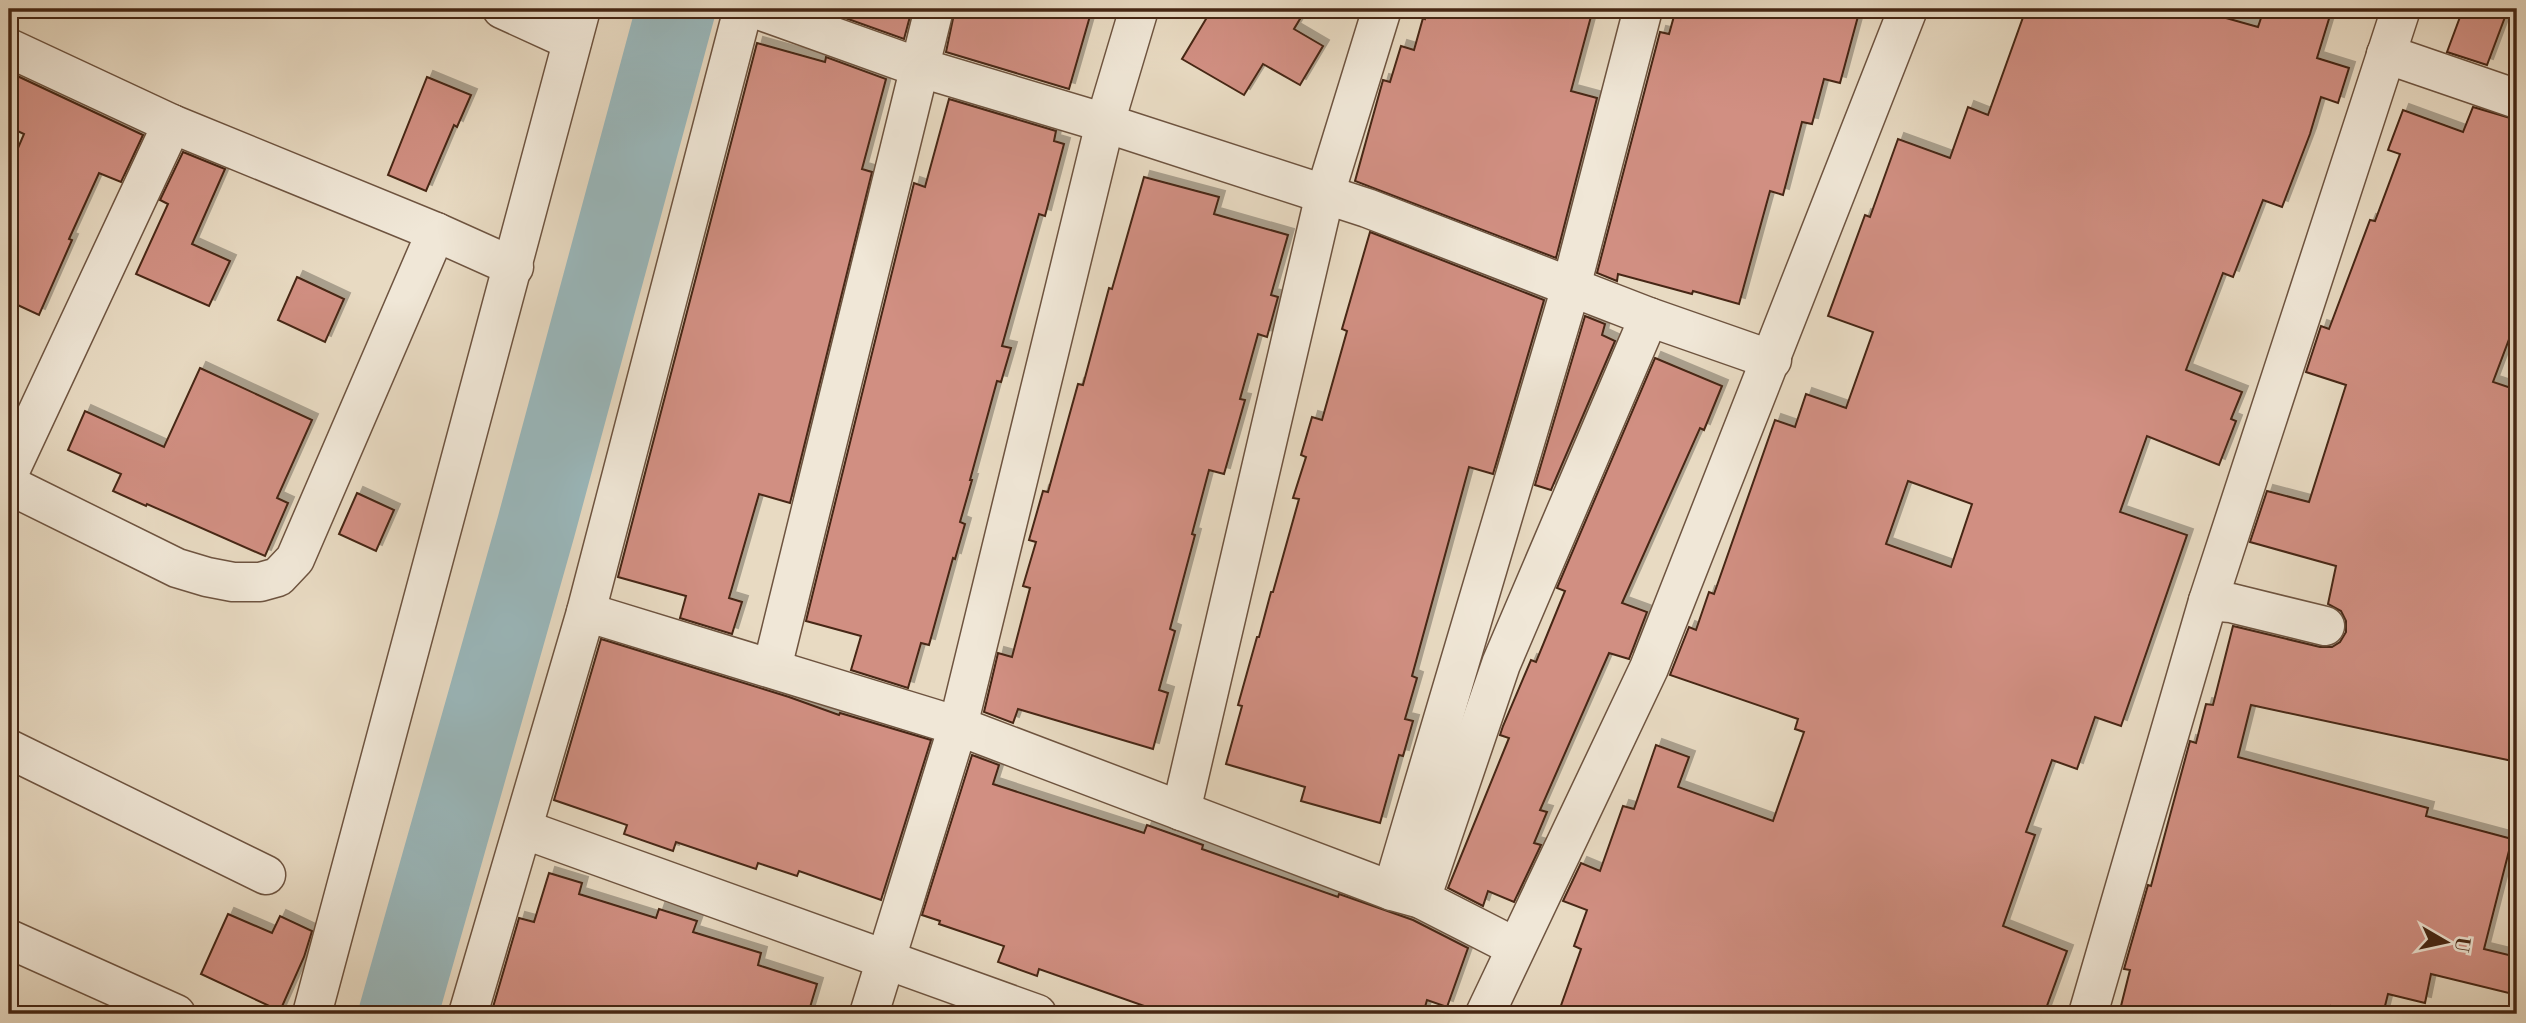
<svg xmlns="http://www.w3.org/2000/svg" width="2526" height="1023" font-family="'Libre Bodoni',serif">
  <defs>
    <filter id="shadow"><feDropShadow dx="6" dy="-6" stdDeviation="0" flood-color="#0004"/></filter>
  </defs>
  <rect width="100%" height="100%" fill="#e8dac2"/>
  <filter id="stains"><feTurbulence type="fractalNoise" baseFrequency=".00286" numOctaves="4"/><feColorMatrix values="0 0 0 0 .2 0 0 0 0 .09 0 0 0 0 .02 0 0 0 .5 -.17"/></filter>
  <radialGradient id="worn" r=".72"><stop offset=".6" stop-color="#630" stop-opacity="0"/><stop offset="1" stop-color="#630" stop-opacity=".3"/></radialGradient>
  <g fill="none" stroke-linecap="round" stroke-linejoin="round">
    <path stroke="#9ab8bc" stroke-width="79" d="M398 1014 536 527 676 9"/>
  </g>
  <g fill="#d18f82" stroke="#462714" stroke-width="2" fill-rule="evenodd" filter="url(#shadow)">
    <path d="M820 9H912L904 39Z"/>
    <path d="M955 9H1092L1069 89 946 52Z"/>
    <path d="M1212 9H1306L1294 29 1323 46 1300 85 1263 64 1244 95 1182 59Z"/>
    <path d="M1428 9H1593L1571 91 1597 98 1556 258 1355 181 1383 80 1390 82 1401 46 1414 50 1423 18 1425 19Z"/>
    <path d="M1676 9H1860L1840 83 1824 79 1812 124 1802 122 1783 195 1770 191 1739 304 1693 291 1692 294 1618 274 1617 281 1597 273 1660 32 1669 34Z"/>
    <path d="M2026 9H2194L2258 27 2264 9H2332L2317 58 2349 68 2338 103 2321 97 2310 134 2282 207 2263 200 2233 277 2223 273 2186 370 2242 392 2231 419 2236 421 2219 465 2147 436 2120 512 2187 535 2121 726 2095 717 2077 769 2052 760 2026 832 2035 835 2003 926 2067 951 2044 1014H1558L1581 949 1574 946 1587 910 1563 901 1581 863 1600 871 1623 806 1634 809 1656 745 1689 757 1678 787 1773 821 1804 732 1795 729 1798 719 1670 675 1689 627 1696 630 1709 592 1714 594 1775 420 1795 427 1806 394 1846 408 1873 332 1828 316 1865 215 1870 217 1898 139 1950 158 1968 107 1988 115ZM1908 481 1972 504 1951 567 1886 544Z"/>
    <path d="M2463 9H2508L2487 65 2447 52Z"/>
    <path d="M757 43 825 62 826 57 886 79 862 169 872 172 790 503 759 494 729 598 742 602 732 634 680 618 686 596 618 577Z"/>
    <path d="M13 74 143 135 121 182 99 173 69 239 72 240 39 315 9 301V169L24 134 9 127V84Z"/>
    <path d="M427 77 471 95 457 127 454 125 426 191 388 175Z"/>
    <path d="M949 99 1056 131 1054 141 1064 144 1045 216 1039 214 1012 310 1002 346 1011 348 1001 382 997 381 970 480H972L960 522 965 524 955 559 953 558 929 645 921 643 908 688 851 670 861 636 806 621 914 183 925 187Z"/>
    <path d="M2473 107 2517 120V318L2493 382 2517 390V762L2251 705 2238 757 2428 808 2426 816 2512 839 2484 949 2517 957V995L2431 974 2425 1003 2388 994 2383 1014H2364L2331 1006 2329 1014H2119L2130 970 2124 969 2148 885 2151 886 2190 741 2196 743 2206 704 2213 705 2233 626 2320 647H2332L2340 642 2346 632V621L2341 611 2328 604 2336 566 2250 542 2267 491 2309 502 2346 385 2306 372 2321 326 2329 329 2370 220 2375 221 2400 154 2388 150 2403 110 2463 132Z"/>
    <path d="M183 152 225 169 192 244 230 261 209 306 136 274 168 204 160 200Z"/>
    <path d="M1144 177 1219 197 1214 214 1288 235 1271 295 1278 297 1267 337 1258 334 1240 399 1245 400 1224 474 1209 470 1192 534 1195 535 1170 629 1175 631 1159 690 1168 693 1153 749 1018 709 1013 723 984 712 998 653 1012 657 1030 588 1023 586 1036 542 1029 540 1043 491 1048 492 1078 384 1083 385 1109 288 1112 289Z"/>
    <path d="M1370 232 1544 300 1493 474 1469 467 1412 676 1417 678 1405 719 1413 721 1403 756 1399 755 1380 823 1301 801 1305 787 1226 764 1242 706 1238 705 1257 637H1259L1271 592H1273L1299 499 1293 498 1306 457 1301 455 1312 417 1322 420 1347 331 1342 329Z"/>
    <path d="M297 277 344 299 325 342 278 320Z"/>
    <path d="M1585 316 1605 324 1602 335 1615 341 1551 490 1535 485Z"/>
    <path d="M1655 358 1722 386 1704 430 1700 428 1622 603 1647 612 1629 659 1609 653 1540 810 1547 812 1534 843 1541 845 1514 902 1488 891 1483 906 1448 888 1509 738 1500 735 1503 726 1531 660 1536 662 1565 591 1557 588Z"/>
    <path d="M200 368 312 420 277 498 288 503 265 556 147 504 146 506 113 491 121 474 68 450 85 411 164 447Z"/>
    <path d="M357 493 394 510 376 551 339 534Z"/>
    <path d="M601 639 789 697 839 715 840 713 931 740 881 900 799 871 797 876 758 863 756 869 676 842 673 851 624 834 627 825 554 800Z"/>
    <path d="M972 755 999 765 993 784 1144 833 1147 825 1203 845 1202 849 1338 897 1339 894 1413 920 1468 948 1447 1007 1427 1000 1423 1014H1167L1039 969 1037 976 998 962 1004 946 939 924 940 921 922 915Z"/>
    <path d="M549 873 582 883 579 894 656 918 659 909 697 921 693 932 761 953 758 965 817 984 808 1014H491L519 918 534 922Z"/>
    <path d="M228 914 272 933 280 916 312 931 304 957 280 1011 201 974Z"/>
  </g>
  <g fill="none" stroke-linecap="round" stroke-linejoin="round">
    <defs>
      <g id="minor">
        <path d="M502 9 572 41"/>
        <path d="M756 9 918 67 1105 123 1367 208 1649 317 1772 360"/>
        <path d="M9 48 172 124 436 232 514 267"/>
        <path d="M2386 54 2517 99"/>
        <path d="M9 473 172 124"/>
        <path d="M9 485 177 568 207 577 233 582H260L278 577 295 559 436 232"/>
        <path d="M2208 601 2231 603 2325 626"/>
        <path d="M586 612 958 726 1392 891 1421 899 1515 947"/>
        <path d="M772 668 934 9"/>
        <path d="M9 749 266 875"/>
        <path d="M1181 811 1325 194 1382 9"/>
        <path d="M523 829 1037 1014"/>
        <path d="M1392 891 1571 287 1643 9"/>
        <path d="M1421 899 1501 664 1649 317"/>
        <path d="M9 939 176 1014"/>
        <path d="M312 1014 581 9"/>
        <path d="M468 1014 586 612 743 9"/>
        <path d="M869 1014 958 726 1105 123 1139 9"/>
        <path d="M1485 1014 1649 668 1908 9"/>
        <path d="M2088 1014 2208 601 2401 9"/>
      </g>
    </defs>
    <use href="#minor" stroke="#6e5440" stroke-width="41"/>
    <use href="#minor" stroke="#f0e7d7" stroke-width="38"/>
  </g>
  <rect width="2526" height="1023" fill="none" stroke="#e8dac2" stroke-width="35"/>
  <rect x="10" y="10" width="2505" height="1002" fill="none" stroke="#462714" stroke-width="3.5"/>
  <rect x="18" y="18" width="2491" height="988" fill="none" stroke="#462714" stroke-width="2"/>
  <g transform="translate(2446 942) rotate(99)" stroke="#f0e7d7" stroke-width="5" paint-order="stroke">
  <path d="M0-5L12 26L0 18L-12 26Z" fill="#462714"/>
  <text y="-10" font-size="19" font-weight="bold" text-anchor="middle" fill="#462714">U</text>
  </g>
  <rect width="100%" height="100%" filter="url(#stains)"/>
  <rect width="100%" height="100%" fill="url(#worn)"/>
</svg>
